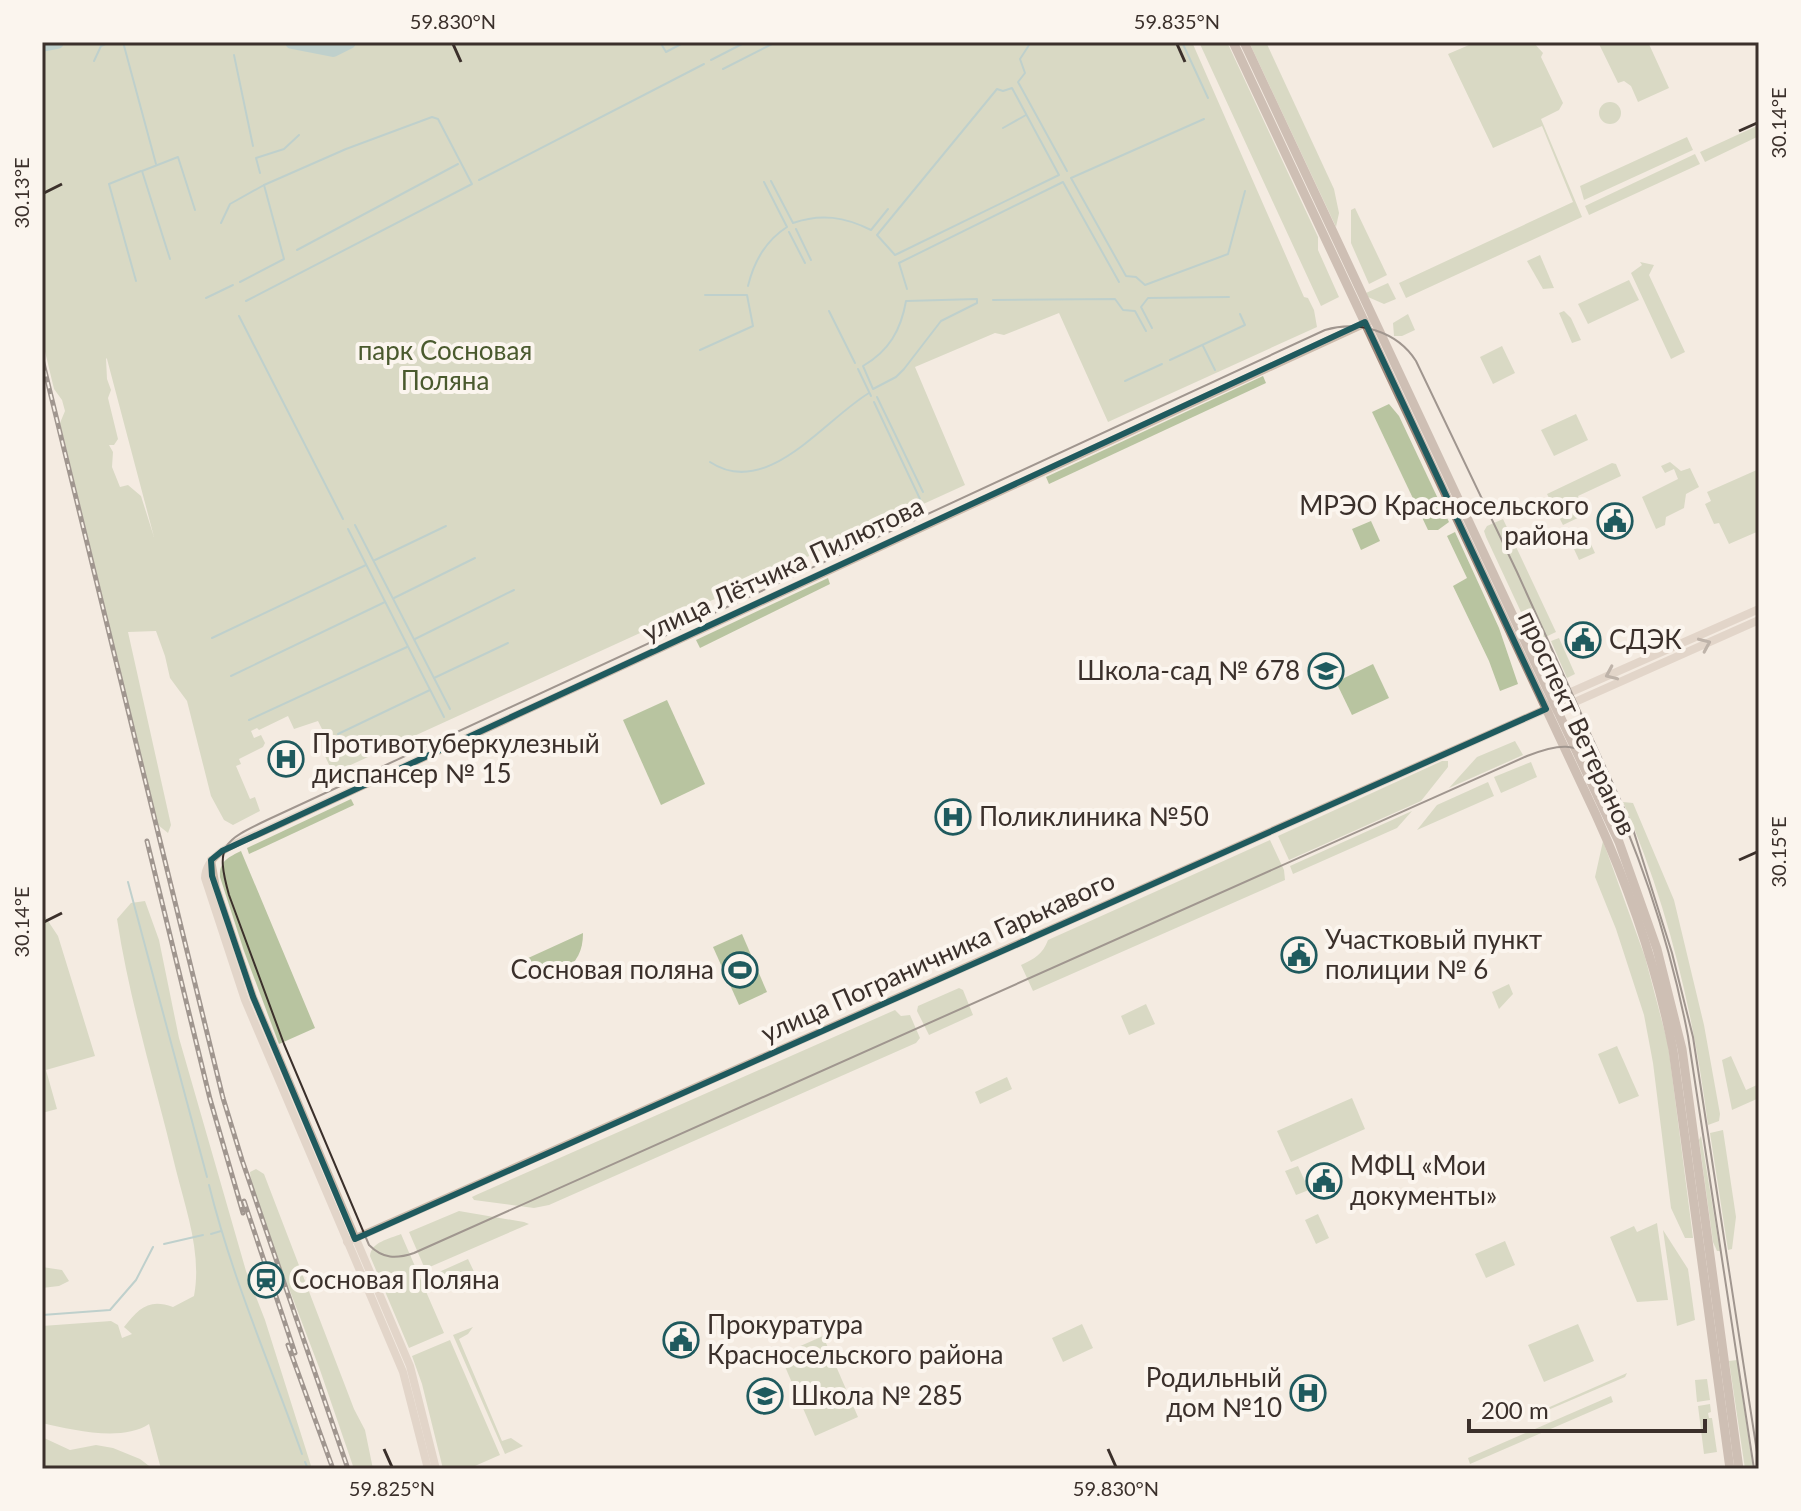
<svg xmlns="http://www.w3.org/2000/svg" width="1801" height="1511" font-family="Lato,sans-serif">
  <rect width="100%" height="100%" fill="#f4ebe1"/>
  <g fill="#b8c4a0" fill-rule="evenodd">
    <path d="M61 42H1192L1304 297 1308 298 1314 310 1317 327 1108 422 1059 313 1004 335 995 333 915 367 965 485 333 773 323 752 327 750 325 735 318 721 294 729 288 716 259 730 257 728 251 731 254 738 261 735 265 743 263 747 239 759 241 764 236 766 250 799 255 797 260 811 233 825 224 820 211 796 187 701 170 678 165 656 156 631 128 632 171 825 168 833 158 825 60 423 65 411 62 400 54 389 42 339V47ZM106 358 107 359 154 537 141 496 128 485 120 487 112 467 113 452 109 445H114L118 439 108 398 111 390 107 379Z"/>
    <path d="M1199 42H1227L1318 237V250L1339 297 1321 306Z"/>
    <path d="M1249 42H1266L1334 189 1339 213 1336 227Z"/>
    <path d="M1476 42H1533L1543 53 1541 57 1563 103 1559 110 1541 119 1582 217 1406 298 1399 283 1573 202 1542 126 1493 148 1448 54Z"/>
    <path d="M1605 42H1648L1669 88 1638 102 1631 86 1624 81 1618 83 1599 44Z"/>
    <circle cx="1610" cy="113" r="11"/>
    <path d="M1759 125V136L1705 162 1700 152Z"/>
    <path d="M1687 137 1693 150 1584 200 1580 186Z"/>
    <path d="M1695 154 1700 164 1589 215 1585 206Z"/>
    <path d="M1355 208 1387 275 1369 284 1351 243V210Z"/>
    <path d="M1540 255 1554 288 1543 289 1527 261Z"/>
    <path d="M1640 262 1654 265 1649 275 1685 352 1671 359 1631 273 1642 265Z"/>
    <path d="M1629 280 1639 300 1588 324 1578 304Z"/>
    <path d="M1388 283 1396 299 1384 304 1368 297 1366 293Z"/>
    <path d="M1564 311 1571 318 1581 340 1572 343 1559 313Z"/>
    <path d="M1408 314 1415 330 1402 336H1394L1393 323Z"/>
    <path d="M1502 346 1515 373 1493 384 1480 357Z"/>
    <path d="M1263 376 1266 383 1049 484 1046 477Z"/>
    <path d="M1389 404 1399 416 1449 522 1438 530H1428L1372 412Z"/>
    <path d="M1576 414 1588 440 1554 456 1541 430Z"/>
    <path d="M1670 462 1681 471 1690 468 1699 487 1686 494 1684 508 1666 517 1665 525 1656 529 1642 497 1678 479 1674 469 1665 473 1661 466Z"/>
    <path d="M1612 463 1616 464 1621 476 1578 496 1586 514 1563 525 1547 494Z"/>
    <path d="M1759 469V531L1729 544 1719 523 1714 524 1705 504 1711 501 1707 492Z"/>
    <path d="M1503 519 1556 632 1535 642 1486 537 1484 531 1487 526Z"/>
    <path d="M1371 521 1380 541 1361 550 1352 529Z"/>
    <path d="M1584 529 1595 553 1579 560 1568 536Z"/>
    <path d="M1455 532 1499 628 1518 684 1500 691 1489 661 1453 586 1467 578 1447 536Z"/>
    <path d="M828 578 830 584 700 648 696 640Z"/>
    <path d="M1559 638 1575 674 1567 678 1551 641Z"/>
    <path d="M1373 664 1389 698 1352 715 1336 682Z"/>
    <path d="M667 700 705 784 661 805 623 720Z"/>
    <path d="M1515 741 1523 755 1449 788 1477 757Z"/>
    <path d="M1442 761H1448V767L1421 801 1289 860 1278 836Z"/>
    <path d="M1531 762 1537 777 1501 793 1494 777Z"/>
    <path d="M1488 782 1494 796 1417 830 1437 805Z"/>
    <path d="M351 799 354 805 249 854 247 848Z"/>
    <path d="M1623 802 1633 803 1674 900 1704 1025 1720 1114 1719 1121 1708 1125C1694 1015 1668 904 1623 802Z"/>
    <path d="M1412 811 1397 828 1293 874 1290 866Z"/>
    <path d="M1270 840 1284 870 1285 880 1033 991 1021 965C1034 959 1043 954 1048 940Z"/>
    <path d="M1603 841 1645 957 1668 1044 1693 1238H1685L1671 1208 1653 1063 1644 1015 1616 929 1595 877Z"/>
    <path d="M241 851 315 1028 279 1044 244 951 220 877C219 861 229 857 241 851Z"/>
    <path d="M145 901 159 940 179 1038 246 1271 265 1320 312 1469H161L149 1424C122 1442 73 1430 42 1423V1326L111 1321 118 1325 122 1338 132 1334 124 1327C139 1308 149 1298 173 1307L194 1296C202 1254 186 1210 176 1170 156 1086 130 1004 117 919L131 903Z"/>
    <path d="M42 912 58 936 95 1056 46 1070 57 1109 42 1113Z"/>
    <path d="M583 933C583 951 577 962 563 972L543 971 526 959Z"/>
    <path d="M742 934 767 992 739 1005 713 947Z"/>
    <path d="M1509 984 1513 994 1499 1009 1492 992Z"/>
    <path d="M959 988 963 990 973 1015 929 1035 917 1011 918 1006Z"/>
    <path d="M1146 1004 1155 1024 1129 1035 1121 1016Z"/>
    <path d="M895 1010 901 1016 910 1015 920 1038 916 1043 549 1205 534 1208 474 1200 472 1197 476 1195Z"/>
    <path d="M1617 1046 1639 1096 1619 1104 1598 1054Z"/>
    <path d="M1731 1056 1746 1090 1759 1084V1098L1732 1110 1722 1060Z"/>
    <path d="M1007 1077 1012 1089 980 1104 975 1092Z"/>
    <path d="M1352 1098 1365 1129 1291 1162 1277 1131Z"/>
    <path d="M1723 1130 1736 1217 1732 1249 1728 1250 1710 1133Z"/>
    <path d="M1701 1136 1720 1251H1717L1713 1242 1699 1140Z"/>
    <path d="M1298 1166 1309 1190 1296 1195 1285 1171Z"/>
    <path d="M256 1169 264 1174 354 1409 365 1430 373 1469H354L320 1370 252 1191 250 1172Z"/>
    <path d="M459 1211 524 1222 529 1224 425 1269 409 1232Z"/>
    <path d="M1318 1214 1329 1238 1316 1244 1305 1220Z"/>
    <path d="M1657 1223 1668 1300 1637 1302 1610 1237 1634 1226 1637 1232Z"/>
    <path d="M1663 1230 1688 1269 1695 1320 1677 1326Z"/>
    <path d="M401 1234 444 1333 409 1348 370 1256C371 1242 389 1239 401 1234Z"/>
    <path d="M1505 1241 1515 1265 1486 1278 1475 1254Z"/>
    <path d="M468 1259 477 1278 451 1290 447 1274 441 1276 439 1272Z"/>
    <path d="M42 1267 62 1270 69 1281 59 1286 42 1288Z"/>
    <path d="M1082 1324 1093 1348 1063 1362 1052 1338Z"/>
    <path d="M1578 1324 1594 1361 1544 1382 1528 1345Z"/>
    <path d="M473 1327 468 1334 459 1339 502 1441 511 1438 523 1446 505 1454 453 1335Z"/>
    <path d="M823 1336 858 1417 815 1436 780 1355Z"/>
    <path d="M450 1340 500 1455 468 1469H443L422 1384 412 1356Z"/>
    <path d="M1737 1360 1753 1469H1745L1729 1361Z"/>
    <path d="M1627 1373 1625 1377 1541 1413H1536Z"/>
    <path d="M1707 1379 1710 1400 1697 1402 1695 1380Z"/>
    <path d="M1611 1396 1613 1402 1470 1464 1468 1458Z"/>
    <path d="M1710 1404 1711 1412 1708 1413 1709 1418H1712L1717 1452 1704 1454 1698 1406Z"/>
    <path d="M42 1437 70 1450 96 1445 113 1448 140 1459 153 1469H42Z"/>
  </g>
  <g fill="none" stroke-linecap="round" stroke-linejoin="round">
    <g stroke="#7fb0b2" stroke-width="2">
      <path d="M123 42 156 164"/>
      <path d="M660 42 666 52 685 42"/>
      <path d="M1031 42 1020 59 1025 73 1018 82 1067 171"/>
      <path d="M1182 42 1208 98"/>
      <path d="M235 44V42"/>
      <path d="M234 55 253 146"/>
      <path d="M711 60 746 42"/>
      <path d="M94 61 101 46 110 42"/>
      <path d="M723 69 776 42"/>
      <path d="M1012 88 1059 175 895 255 877 235 997 89 1003 91Z"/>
      <path d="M1204 119 1071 178 1126 276 1136 277 1145 285 1228 254 1245 191"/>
      <path d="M1003 128 1026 115"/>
      <path d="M260 173 256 158 284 149 299 135"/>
      <path d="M479 180 704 64"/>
      <path d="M771 181 793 223C821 213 845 217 871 230L888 209"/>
      <path d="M221 223 230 204 264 185 346 149 432 117 438 119 472 184 246 301"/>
      <path d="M796 229 811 260"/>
      <path d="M789 232 805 263"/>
      <path d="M297 250 458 164"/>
      <path d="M170 259 142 171 178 157 195 210"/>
      <path d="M136 281 109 184 141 171"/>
      <path d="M240 282 284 259 264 185"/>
      <path d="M748 286C754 261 765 241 787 227L764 182"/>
      <path d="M907 289 899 263 1063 182 1119 282"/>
      <path d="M206 298 233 285"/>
      <path d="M977 299V303L941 321 904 369 896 377 873 389 863 366C889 351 901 330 906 301Z"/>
      <path d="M993 300 1115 299 1123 310 1135 311 1146 331"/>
      <path d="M829 311 855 363"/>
      <path d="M239 316 343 519"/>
      <path d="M1152 328 1141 307 1148 298 1229 297"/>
      <path d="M1203 346 1215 370"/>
      <path d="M700 350 753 326 747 295H705"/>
      <path d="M1170 360 1245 325 1240 314"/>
      <path d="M858 369 871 396"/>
      <path d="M1125 381 1162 364"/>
      <path d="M877 397 923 492"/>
      <path d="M874 402 920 499"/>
      <path d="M710 462C767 500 825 419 869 393"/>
      <path d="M355 525 450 709"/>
      <path d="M348 529 444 717"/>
      <path d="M375 560 446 526"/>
      <path d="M394 598 475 558"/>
      <path d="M212 638 366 565"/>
      <path d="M415 639 514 590"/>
      <path d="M231 676 385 602"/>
      <path d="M434 678 508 643"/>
      <path d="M249 720 407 647"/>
      <path d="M338 734 430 690"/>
      <path d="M128 882 207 1177"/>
      <path d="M209 1185C232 1278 270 1364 302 1454"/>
      <path d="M211 1234 221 1231"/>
      <path d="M164 1244 203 1235"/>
      <path d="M42 1315 110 1310 136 1280 153 1247"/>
      <path d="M305 1462 308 1469"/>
    </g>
    <g stroke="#7fb0b2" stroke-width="14">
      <path d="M292 42 333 50 349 42"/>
      <path d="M42 45 57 42"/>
    </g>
    <g stroke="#cdbbac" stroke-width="8">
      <path d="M1549 705 1553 700 1759 609"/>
      <path d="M211 860 216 888 253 997 410 1366 436 1469"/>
      <path d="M347 1242 1546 709 1557 710 1759 620"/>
      <path d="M428 1469 403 1372 245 1000 205 878C206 849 249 839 271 828L1370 321"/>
    </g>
    <g stroke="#a18a7d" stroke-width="9">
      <path d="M1233 42 1596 815C1630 890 1657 968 1673 1050L1730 1469"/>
      <path d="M1244 42 1619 842 1657 949 1682 1049 1739 1469"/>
    </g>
    <path stroke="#3b302b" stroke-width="2" d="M1754 1469 1688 1036C1670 943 1640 852 1599 766 1579 739 1555 745 1527 756L414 1253C396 1259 383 1259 369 1245L284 1044 229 895C215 845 223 841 267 820L1325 330C1358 320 1397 331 1416 361L1517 572 1632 826 1672 953 1693 1037 1759 1465"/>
    <defs>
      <g id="rail">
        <path d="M42 359 223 1098 242 1160 348 1469"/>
        <path d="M147 841 210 1099 243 1213"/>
        <path d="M244 1201 295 1353"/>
        <path d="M288 1345 333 1469"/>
      </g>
    </defs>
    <use href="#rail" stroke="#3b302b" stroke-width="5"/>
    <use href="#rail" stroke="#fbf5ee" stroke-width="2" stroke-dasharray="6" stroke-linecap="butt"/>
  </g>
  <defs><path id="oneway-chevron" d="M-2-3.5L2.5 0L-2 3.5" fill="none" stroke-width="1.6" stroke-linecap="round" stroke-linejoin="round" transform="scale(2)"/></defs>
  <g stroke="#7d6f65">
    <use href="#oneway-chevron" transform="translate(1705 644) rotate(-24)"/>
    <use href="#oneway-chevron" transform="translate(1611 674) rotate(156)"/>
  </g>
  <path d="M0 0H1801V1511H0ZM1365 322 1546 709 355 1239 253 997 212 876 211 860 222 851Z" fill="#f4ebe1" fill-opacity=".55" fill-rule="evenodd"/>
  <path fill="none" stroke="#1f5a5e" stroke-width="6" stroke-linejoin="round" d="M1365 322 1546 709 355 1239 253 997 212 876 211 860 222 851Z"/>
  <path fill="none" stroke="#3b302b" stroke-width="3" d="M453 44 461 62M1177 44 1185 62M1739 131 1757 123M44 193 62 184M1739 860 1757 852M44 922 62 913M384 1449 392 1467M1108 1449 1116 1467"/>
  <defs>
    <symbol id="civic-ring" viewBox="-11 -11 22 22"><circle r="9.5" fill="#fbf5ee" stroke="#1f5a5e" stroke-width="1.5"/><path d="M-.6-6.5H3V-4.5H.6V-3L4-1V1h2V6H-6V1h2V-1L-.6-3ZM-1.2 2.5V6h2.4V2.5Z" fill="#1f5a5e"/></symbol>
    <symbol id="school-ring" viewBox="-11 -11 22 22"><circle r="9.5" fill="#fbf5ee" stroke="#1f5a5e" stroke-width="1.5"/><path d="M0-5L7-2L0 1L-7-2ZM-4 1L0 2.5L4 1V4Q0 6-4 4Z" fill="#1f5a5e"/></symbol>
    <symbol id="hospital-ring" viewBox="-11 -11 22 22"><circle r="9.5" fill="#fbf5ee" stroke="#1f5a5e" stroke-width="1.5"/><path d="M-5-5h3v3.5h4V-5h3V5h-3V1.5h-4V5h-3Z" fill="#1f5a5e"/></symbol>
    <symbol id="stadium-ring" viewBox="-11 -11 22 22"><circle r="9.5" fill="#fbf5ee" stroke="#1f5a5e" stroke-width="1.5"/><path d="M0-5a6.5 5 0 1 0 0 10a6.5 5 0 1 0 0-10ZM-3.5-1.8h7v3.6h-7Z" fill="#1f5a5e"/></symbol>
    <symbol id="station-ring" viewBox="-11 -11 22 22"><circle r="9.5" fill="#fbf5ee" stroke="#1f5a5e" stroke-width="1.5"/><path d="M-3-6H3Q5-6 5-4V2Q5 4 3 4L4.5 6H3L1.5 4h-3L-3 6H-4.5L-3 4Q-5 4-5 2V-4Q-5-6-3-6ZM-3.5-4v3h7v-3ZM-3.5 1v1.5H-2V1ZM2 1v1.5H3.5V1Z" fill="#1f5a5e"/></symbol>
  </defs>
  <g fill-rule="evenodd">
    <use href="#civic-ring" x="1595" y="501" width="40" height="40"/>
    <use href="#civic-ring" x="1563" y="620" width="40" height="40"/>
    <use href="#school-ring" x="1306" y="651" width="40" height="40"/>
    <use href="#hospital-ring" x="266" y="739" width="40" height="40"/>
    <use href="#hospital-ring" x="933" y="797" width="40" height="40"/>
    <use href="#civic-ring" x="1279" y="935" width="40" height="40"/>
    <use href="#stadium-ring" x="720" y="950" width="40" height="40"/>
    <use href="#civic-ring" x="1304" y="1161" width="40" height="40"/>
    <use href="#station-ring" x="246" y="1260" width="40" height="40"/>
    <use href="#civic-ring" x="661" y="1320" width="40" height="40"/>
    <use href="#hospital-ring" x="1288" y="1373" width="40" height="40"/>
    <use href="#school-ring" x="745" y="1376" width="40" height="40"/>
  </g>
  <g text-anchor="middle" stroke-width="8" stroke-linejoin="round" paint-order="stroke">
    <g font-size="26" fill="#4a5a2e" stroke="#fbf5ee">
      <text x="445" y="360">парк Сосновая<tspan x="445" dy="30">Поляна</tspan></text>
    </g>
    <g font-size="26" fill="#3b302b" stroke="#fbf5ee" text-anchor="start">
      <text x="1589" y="515" text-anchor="end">МРЭО Красносельского<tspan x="1589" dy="30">района</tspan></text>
      <text x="1609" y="649">СДЭК</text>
      <text x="1300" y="680" text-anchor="end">Школа-сад № 678</text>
      <text x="312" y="753">Противотуберкулезный<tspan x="312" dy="30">диспансер № 15</tspan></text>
      <text x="979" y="826">Поликлиника №50</text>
      <text x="1325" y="949">Участковый пункт<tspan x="1325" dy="30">полиции № 6</tspan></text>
      <text x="714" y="979" text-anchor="end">Сосновая поляна</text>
      <text x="1350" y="1175">МФЦ «Мои<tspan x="1350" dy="30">документы»</tspan></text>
      <text x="292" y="1289">Сосновая Поляна</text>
      <text x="707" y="1334">Прокуратура<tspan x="707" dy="30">Красносельского района</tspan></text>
      <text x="1282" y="1387" text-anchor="end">Родильный<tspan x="1282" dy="30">дом №10</tspan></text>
      <text x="791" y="1405">Школа № 285</text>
    </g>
    <g font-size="26" fill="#3b302b" stroke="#fbf5ee">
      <text transform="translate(783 569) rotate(-25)" y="9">улица Лётчика Пилютова</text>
      <text transform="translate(1577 723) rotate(65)" y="9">проспект Ветеранов</text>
      <text transform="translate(938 957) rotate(-24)" y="9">улица Пограничника Гарькавого</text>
    </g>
  </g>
  <rect width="1801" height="1511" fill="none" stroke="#fbf5ee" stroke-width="88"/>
  <path d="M1469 1419v12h236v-12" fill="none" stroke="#3b302b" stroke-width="4"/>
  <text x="1481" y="1419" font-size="24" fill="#3b302b" stroke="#fbf5ee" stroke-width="6" paint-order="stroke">200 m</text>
  <rect x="44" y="44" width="1713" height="1423" fill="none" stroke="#3b302b" stroke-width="3"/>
  <g font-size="20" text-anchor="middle" fill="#3b302b">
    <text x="453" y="29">59.830°N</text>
    <text x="1177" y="29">59.835°N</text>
    <text transform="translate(1779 123) rotate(-90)" y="7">30.14°E</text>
    <text transform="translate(22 193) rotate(-90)" y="7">30.13°E</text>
    <text transform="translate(1779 852) rotate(-90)" y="7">30.15°E</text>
    <text transform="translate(22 922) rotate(-90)" y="7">30.14°E</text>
    <text x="392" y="1496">59.825°N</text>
    <text x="1116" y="1496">59.830°N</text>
  </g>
</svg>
